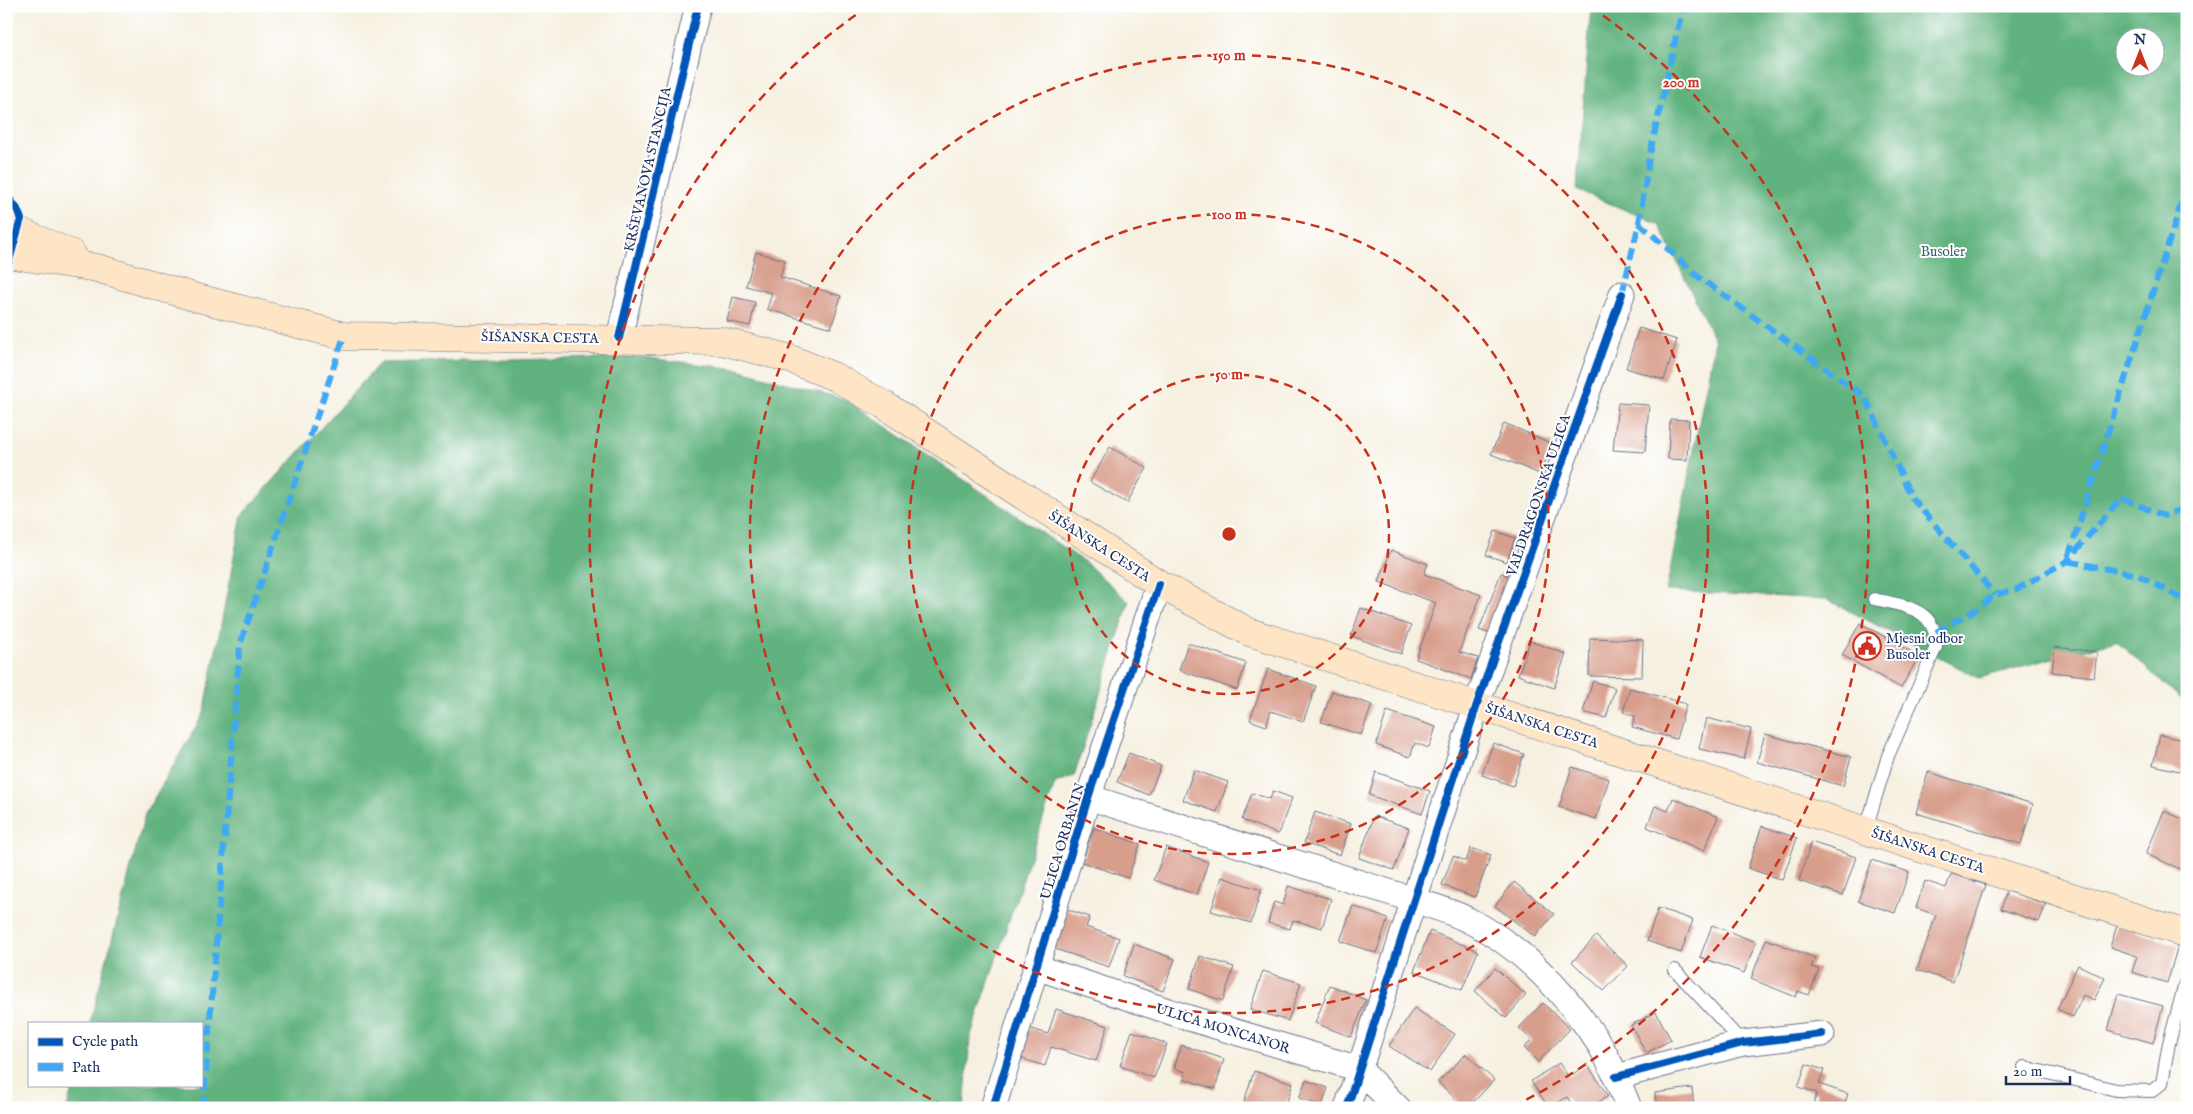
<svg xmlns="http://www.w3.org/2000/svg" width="2193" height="1114" font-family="'IM FELL English',serif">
  <rect width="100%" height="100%" fill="#fff"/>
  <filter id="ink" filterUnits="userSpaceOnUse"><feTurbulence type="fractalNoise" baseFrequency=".02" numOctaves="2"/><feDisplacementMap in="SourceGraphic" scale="10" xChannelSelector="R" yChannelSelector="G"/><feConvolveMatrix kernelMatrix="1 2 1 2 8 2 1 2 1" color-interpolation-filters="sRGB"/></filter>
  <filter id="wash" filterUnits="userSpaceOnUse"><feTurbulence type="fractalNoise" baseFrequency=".0096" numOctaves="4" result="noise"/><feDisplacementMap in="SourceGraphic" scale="20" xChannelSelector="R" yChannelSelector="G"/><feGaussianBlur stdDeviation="1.12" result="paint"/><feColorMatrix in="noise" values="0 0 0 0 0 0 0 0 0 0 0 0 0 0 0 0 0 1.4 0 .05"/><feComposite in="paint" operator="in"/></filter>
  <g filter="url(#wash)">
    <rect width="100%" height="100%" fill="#f6f0e0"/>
    <g fill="#60b27e" stroke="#3e706e" fill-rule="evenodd">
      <path d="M1591 6H2187V704L2116 641 1979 678 1826 599 1666 591 1715 341 1659 224 1577 190ZM2126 38H2156V68H2126Z"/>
      <path d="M642 357 738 369 847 400 1086 563 1129 602 1074 776 1055 783 970 1038 964 1108H67L73 1085H201V1023H90L145 814 204 713 242 515 380 363Z"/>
    </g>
    <g id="blocks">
      <g fill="#d89e8c">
        <path d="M756 252 785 260 780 277 841 296 831 328 767 309 772 293 746 286Z"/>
        <path d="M733 297 755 302 750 326 727 321Z"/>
        <path d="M1639 328 1677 340 1664 380 1626 368Z"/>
        <path d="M1618 403 1649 405 1645 452 1613 450Z"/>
        <path d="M1670 419 1689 420 1687 460 1668 459Z"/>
        <path d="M1504 423 1553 444 1540 474 1491 454Z"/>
        <path d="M1110 447 1147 468 1127 503 1090 482Z"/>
        <path d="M1495 531 1515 538 1507 562 1486 555Z"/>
        <path d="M1391 550 1428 564 1424 574 1481 595 1459 652 1478 658 1471 679 1416 659 1436 603 1379 582Z"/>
        <path d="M1501 573 1517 579 1496 636 1479 630Z"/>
        <path d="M1361 608 1411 626 1401 654 1351 636Z"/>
        <path d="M1860 623 1919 656 1901 688 1842 655Z"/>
        <path d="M1590 638 1643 640 1642 677 1589 676Z"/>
        <path d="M1530 641 1566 654 1554 688 1518 675Z"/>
        <path d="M1188 643 1246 663 1237 690 1179 670Z"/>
        <path d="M2055 647 2097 652 2094 677 2052 672Z"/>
        <path d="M1268 669 1316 686 1303 722 1271 711 1266 726 1250 720Z"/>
        <path d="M1593 681 1615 688 1606 718 1583 712Z"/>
        <path d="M1630 688 1686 704 1676 739 1632 727 1635 716 1623 712Z"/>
        <path d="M1332 691 1372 705 1361 735 1321 722Z"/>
        <path d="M1387 711 1436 727 1429 748 1415 743 1410 757 1376 745Z"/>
        <path d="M1706 718 1751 729 1744 759 1699 749Z"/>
        <path d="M1765 734 1851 757 1843 786 1757 762Z"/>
        <path d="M2160 735 2187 741V762L2184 772 2153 765Z"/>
        <path d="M1493 743 1524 754 1513 786 1482 775Z"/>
        <path d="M1129 753 1161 766 1149 795 1117 782Z"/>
        <path d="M1572 767 1609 779 1596 819 1559 807Z"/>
        <path d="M1194 770 1228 782 1217 812 1183 800Z"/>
        <path d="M1376 772 1430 791 1422 814 1369 795Z"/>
        <path d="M1928 772 2033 804 2021 844 1916 813Z"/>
        <path d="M1273 791 1292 798 1278 834 1242 820 1252 793 1270 799Z"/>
        <path d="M1673 798 1718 817 1704 851 1647 827 1655 806 1668 811Z"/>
        <path d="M2164 811 2187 821 2185 871 2146 854Z"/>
        <path d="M1315 812 1351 824 1340 855 1304 843Z"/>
        <path d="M1374 816 1409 828 1394 870 1359 858Z"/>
        <path d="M1762 826 1797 838 1782 880 1748 868Z"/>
        <path d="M1094 828 1140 844 1128 878 1082 862Z"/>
        <path d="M1811 842 1856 857 1843 895 1799 881Z"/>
        <path d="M1166 847 1208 862 1197 895 1154 880Z"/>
        <path d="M1471 848 1491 855 1475 897 1442 885 1453 856 1466 861Z"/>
        <path d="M1872 860 1909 872 1895 913 1858 901Z"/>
        <path d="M1951 874 1986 885 1953 982 1917 970 1936 915 1916 908 1925 881 1946 888Z"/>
        <path d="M1222 877 1261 890 1251 923 1211 911Z"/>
        <path d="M1514 882 1554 914 1535 937 1495 906Z"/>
        <path d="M1288 886 1331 899 1322 928 1293 920 1290 929 1268 923 1274 902 1283 905Z"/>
        <path d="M2007 891 2046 904 2039 922 2001 909Z"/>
        <path d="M1353 906 1388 919 1376 953 1340 941Z"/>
        <path d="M1658 908 1693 920 1681 953 1647 941Z"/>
        <path d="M1066 909 1090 917 1086 927 1119 938 1109 967 1052 948Z"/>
        <path d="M1712 925 1756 942 1744 973 1700 957Z"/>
        <path d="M2117 926 2178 945 2167 983 2132 972 2137 956 2110 947Z"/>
        <path d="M1430 931 1478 951 1462 990 1414 971Z"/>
        <path d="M1596 936 1628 966 1604 991 1572 962Z"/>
        <path d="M1766 939 1815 958 1811 967 1819 969 1809 995 1798 991 1796 997 1751 979Z"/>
        <path d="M1134 944 1175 959 1163 991 1123 976Z"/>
        <path d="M1200 956 1234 967 1223 1001 1189 989Z"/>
        <path d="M2078 965 2105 978 2094 1000 2083 995 2073 1017 2057 1009Z"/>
        <path d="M1495 968 1526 995 1506 1018 1475 991Z"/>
        <path d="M1263 971 1301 983 1288 1021 1250 1009Z"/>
        <path d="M1330 985 1366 1000 1351 1037 1315 1023Z"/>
        <path d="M2118 994 2163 1006 2153 1043 2108 1030Z"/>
        <path d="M1543 1003 1570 1029 1538 1062 1524 1048 1532 1040 1519 1028Z"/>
        <path d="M1414 1008 1455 1034 1430 1072 1389 1046Z"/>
        <path d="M1056 1009 1108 1026 1096 1061 1051 1047 1045 1066 1020 1058 1029 1028 1048 1034Z"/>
        <path d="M1656 1012 1671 1040 1646 1053 1631 1025Z"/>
        <path d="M1132 1031 1167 1044 1154 1078 1120 1066Z"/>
        <path d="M1182 1045 1224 1059 1215 1089 1184 1079 1186 1072 1174 1068Z"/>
        <path d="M1466 1054 1494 1080 1468 1108H1465L1438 1082Z"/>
        <path d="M1559 1063 1569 1077 1587 1064 1608 1096 1590 1108H1574L1567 1097 1549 1108 1531 1081Z"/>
        <path d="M1806 1064 1824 1070 1819 1084 1848 1094 1843 1108H1812L1817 1093 1798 1087Z"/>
        <path d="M1254 1071 1293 1083 1285 1108H1250L1243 1105Z"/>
        <path d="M1306 1080 1328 1088 1322 1106 1299 1098Z"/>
        <path d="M1692 1088 1694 1108H1657L1655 1093Z"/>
      </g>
    </g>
  </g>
  <g filter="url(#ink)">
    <use href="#blocks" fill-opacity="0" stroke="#68738c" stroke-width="1"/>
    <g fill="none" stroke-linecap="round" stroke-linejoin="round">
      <defs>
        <g id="lane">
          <path d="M1866 829 1888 756 1936 647C1937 608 1904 606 1874 599"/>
          <path d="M1675 970 1743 1043"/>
          <path d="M2024 1067 2116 1090 2152 1091 2162 1083 2169 1043 2187 976"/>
        </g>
        <g id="street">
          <path d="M619 338 698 6"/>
          <path d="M1088 797 1414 900C1431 906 1451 911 1468 920 1521 946 1565 993 1598 1042 1611 1062 1620 1086 1629 1108"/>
          <path d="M1036 967 1189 1018 1359 1069 1398 1108"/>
          <path d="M1616 1077 1743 1043 1822 1034"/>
          <path d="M993 1108 1086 804 1159 584"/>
          <path d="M1347 1108 1477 704 1622 294"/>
        </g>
        <g id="secondary">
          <path d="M6 223 18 231 72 254"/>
          <path d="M6 254 97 268 194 297 344 336 722 341 788 358 835 377 884 405 1159 584 1249 632 2187 934"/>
        </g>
      </defs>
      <use href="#lane" stroke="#68738c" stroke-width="14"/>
      <use href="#street" stroke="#68738c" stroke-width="27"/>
      <use href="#secondary" stroke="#68738c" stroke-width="29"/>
      <use href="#lane" stroke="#fff" stroke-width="12"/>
      <use href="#street" stroke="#fff" stroke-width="25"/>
      <use href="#secondary" stroke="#fde5c5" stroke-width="28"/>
      <g stroke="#3fa9f5" stroke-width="6" stroke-dasharray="12 6" stroke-linecap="butt">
        <path d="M2187 185 2067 561 2138 575 2187 601"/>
        <path d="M1639 223 1700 278 1865 397 1912 498 1995 595"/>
        <path d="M1622 294 1639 223 1649 158 1682 10 1693 6"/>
        <path d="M1936 632 1975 610 1995 595 2017 589 2067 561 2121 498 2164 516 2187 507"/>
        <path d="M203 1108 240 645 344 336"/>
      </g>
      <defs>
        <g id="cycleway">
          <path d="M6 195 17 209 21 219 6 271"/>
          <path d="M619 338 698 6"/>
          <path d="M1616 1077 1743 1043 1822 1034"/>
          <path d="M993 1108 1086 804 1159 584"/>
          <path d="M1347 1108 1477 704 1622 294"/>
        </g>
      </defs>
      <use href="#cycleway" stroke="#fff" stroke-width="11"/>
      <use href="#cycleway" stroke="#0057b8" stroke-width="8"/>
    </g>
  </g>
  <g fill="none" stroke="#c8321e" stroke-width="2.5" stroke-dasharray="9 6">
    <circle cx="1229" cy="534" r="160"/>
    <circle cx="1229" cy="534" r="320"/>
    <circle cx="1229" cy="534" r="479"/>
    <path d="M944 1106A639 639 0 0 1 867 7M1591 7A639 639 0 0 1 1514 1106"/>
  </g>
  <defs>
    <symbol id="civic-ring" viewBox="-11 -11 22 22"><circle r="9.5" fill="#fff" stroke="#c8321e" stroke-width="1.5"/><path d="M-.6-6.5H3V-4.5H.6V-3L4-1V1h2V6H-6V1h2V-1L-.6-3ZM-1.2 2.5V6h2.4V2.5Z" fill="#c8321e"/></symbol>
  </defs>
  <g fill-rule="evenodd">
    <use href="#civic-ring" x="1851" y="630" width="32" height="32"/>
  </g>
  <g text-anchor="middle" stroke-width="4" stroke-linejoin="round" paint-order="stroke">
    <g font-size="14" fill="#1b2f5e" stroke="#fff">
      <text transform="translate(647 169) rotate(-77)" y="5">KRŠEVANOVA STANCIJA</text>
      <text transform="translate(540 337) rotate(1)" y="5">ŠIŠANSKA CESTA</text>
      <text transform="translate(1538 495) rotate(-71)" y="5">VALDRAGONSKA ULICA</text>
      <text transform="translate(1100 546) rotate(33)" y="5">ŠIŠANSKA CESTA</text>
      <text transform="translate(1542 725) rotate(18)" y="5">ŠIŠANSKA CESTA</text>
      <text transform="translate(1062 841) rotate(-73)" y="5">ULICA ORBANIN</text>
      <text transform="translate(1928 850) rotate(18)" y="5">ŠIŠANSKA CESTA</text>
      <text transform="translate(1223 1028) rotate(17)" y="5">ULICA MONCANOR</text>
    </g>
    <g font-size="14" fill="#365f6e" stroke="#fff">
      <text x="1943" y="256">Busoler</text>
    </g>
    <g font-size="14" fill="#1b2f5e" stroke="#fff" text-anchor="start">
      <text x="1886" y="643">Mjesni odbor<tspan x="1886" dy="16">Busoler</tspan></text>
    </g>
  </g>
  <circle cx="1229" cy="534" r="8" fill="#c8321e" stroke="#fff" stroke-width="2.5"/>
  <g font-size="15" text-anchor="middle" font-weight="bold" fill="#c8321e" stroke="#fff" stroke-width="4" stroke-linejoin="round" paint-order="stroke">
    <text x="1229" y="60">150 m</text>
    <text x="1681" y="87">200 m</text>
    <text x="1229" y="219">100 m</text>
    <text x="1229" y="379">50 m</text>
  </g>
  <rect width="2193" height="1114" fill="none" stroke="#fff" stroke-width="25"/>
  <rect x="28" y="1022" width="175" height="65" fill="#ffffff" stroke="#a4acbf"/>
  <rect x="38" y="1038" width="25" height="8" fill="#0057b8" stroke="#a4acbf"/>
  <text x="72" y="1046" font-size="15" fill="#1b2f5e">Cycle path</text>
  <rect x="38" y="1063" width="25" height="8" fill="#3fa9f5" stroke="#a4acbf"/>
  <text x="72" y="1072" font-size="15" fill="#1b2f5e">Path</text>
  <g transform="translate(2140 52)"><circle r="24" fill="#ffffff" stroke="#a4acbf"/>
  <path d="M0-4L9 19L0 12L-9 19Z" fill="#c8321e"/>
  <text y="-8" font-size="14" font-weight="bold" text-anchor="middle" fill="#1b2f5e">N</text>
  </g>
  <path d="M2006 1076v8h64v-8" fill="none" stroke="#1b2f5e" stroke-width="2.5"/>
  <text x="2013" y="1076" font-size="15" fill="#1b2f5e" stroke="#ffffff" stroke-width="4" paint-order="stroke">20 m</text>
</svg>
